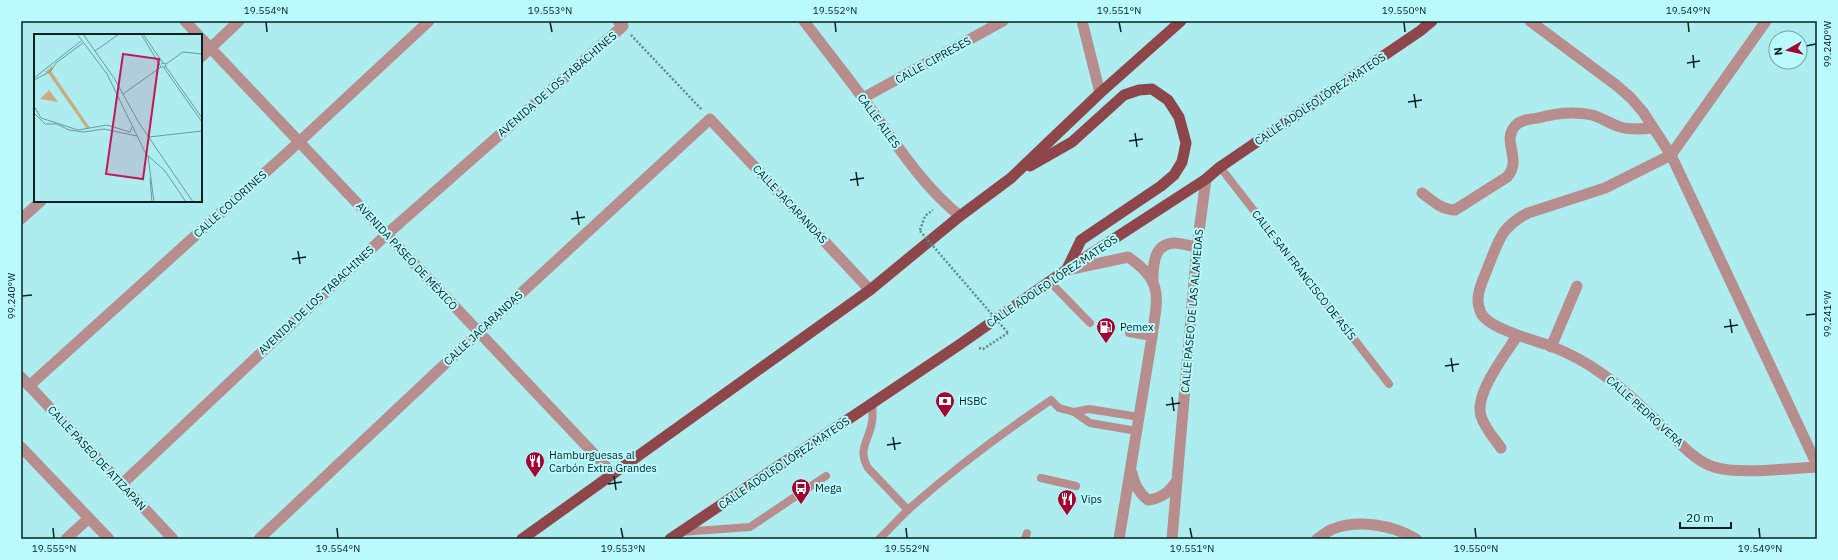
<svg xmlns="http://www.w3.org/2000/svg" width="1838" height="560" font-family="'IBM Plex Sans',sans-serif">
  <rect width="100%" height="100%" fill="#adedef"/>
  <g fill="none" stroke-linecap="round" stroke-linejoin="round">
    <g stroke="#5c8b8c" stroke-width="2.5" stroke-dasharray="2 2" stroke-linecap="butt">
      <path d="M631 35 702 110"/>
      <path d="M920 230 925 216 933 210"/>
      <path d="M979 348 983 349 1008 333"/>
    </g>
    <g stroke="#b78d8d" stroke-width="8">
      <path d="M1220 167 1389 384"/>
      <path d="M1050 282 1090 323"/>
      <path d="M1129 333 1152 337"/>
      <path d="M873 403C872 409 873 416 872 422 869 441 857 449 868 468L908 510"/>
      <path d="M1074 412 1089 409 1139 417"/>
      <path d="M1041 478 1076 486"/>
      <path d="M681 532 750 527 826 476"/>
      <path d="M879 539C890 529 899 518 910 508 954 469 1002 433 1051 400L1059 408 1074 412 1090 423 1137 431"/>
      <path d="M1025 539 1027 533"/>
    </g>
    <g stroke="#b78d8d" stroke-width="11">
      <path d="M804 21C826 50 849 79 871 109 898 147 923 186 960 216"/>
      <path d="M1082 21 1100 93"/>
      <path d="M1530 21 1616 85 1631 98 1643 112 1671 155 1817 465"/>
      <path d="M1766 21 1671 155 1605 188 1528 213C1501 227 1499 240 1488 267 1483 281 1473 297 1481 313 1489 329 1534 340 1551 346 1568 353 1586 362 1601 373 1627 391 1649 414 1671 435 1684 447 1697 462 1714 467 1738 475 1791 468 1817 467"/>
      <path d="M201 57 239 21"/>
      <path d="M863 98 1003 21"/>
      <path d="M1422 193C1432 200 1441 210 1455 210L1507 177C1523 159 1501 142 1515 126 1520 120 1530 119 1538 118 1556 113 1574 111 1592 115 1602 118 1611 124 1620 127 1631 130 1642 129 1653 128"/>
      <path d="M21 219 41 201"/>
      <path d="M1551 347 1577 286"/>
      <path d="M21 377 173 539"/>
      <path d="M29 386 299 142 429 21"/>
      <path d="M21 447 109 539"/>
      <path d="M1501 448C1494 438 1485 429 1481 416 1474 394 1505 355 1517 336"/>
      <path d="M122 484 387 234 623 26 618 21"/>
      <path d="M66 539 89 518"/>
      <path d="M259 539 479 332 710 119 870 290"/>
      <path d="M1317 539C1322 536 1327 531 1333 529 1358 519 1393 525 1416 539"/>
    </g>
    <g stroke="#b78d8d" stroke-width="11">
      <path d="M185 21 198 35"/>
      <path d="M201 38 613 474"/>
      <path d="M1067 270 1128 257C1165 282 1157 298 1152 337L1119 539"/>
      <path d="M1153 280C1153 264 1154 243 1175 243 1179 243 1190 246 1197 247"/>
      <path d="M1132 473C1135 485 1138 492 1148 500 1162 498 1168 493 1176 482"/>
      <path d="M1172 539 1197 247 1206 179"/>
    </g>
    <g stroke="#8e464a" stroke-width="11">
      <path d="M1030 166 1072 142 1124 95 1139 90 1152 89 1168 100 1179 117 1186 143 1182 162 1174 175 1161 186 1081 240 1067 269"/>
      <path d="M522 539 870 290 960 216 1011 178 1100 93 1181 21"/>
      <path d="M670 539 959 345 1066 270 1206 179 1220 167 1420 31 1432 21"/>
    </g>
    <path stroke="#5c8b8c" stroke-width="2.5" stroke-dasharray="2 2" stroke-linecap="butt" d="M920 231 1008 333"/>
  </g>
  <path fill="none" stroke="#052021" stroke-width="1.5" d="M266 22 267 32M550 22 552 32M835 22 836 32M1119 22 1121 32M1404 22 1405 32M1688 22 1689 32M1806 46 1816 44M1693 55 1694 68M1687 63 1700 61M1414 94 1416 108M1408 102 1422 100M1135 133 1137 147M1129 141 1143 139M856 172 858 186M850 180 864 178M577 211 579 225M571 219 585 217M298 251 300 264M292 259 306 257M22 296 32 295M1806 315 1816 314M1730 319 1732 333M1724 327 1738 325M1451 358 1453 372M1445 366 1459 364M1172 397 1174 411M1166 405 1180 403M893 437 895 450M887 445 901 443M614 476 616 490M608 484 622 482M53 528 54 538M337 528 338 538M621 528 623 538M906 528 907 538M1190 528 1192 538M1475 528 1476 538M1759 528 1760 538"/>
  <defs>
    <symbol id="fuel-pin" viewBox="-11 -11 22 30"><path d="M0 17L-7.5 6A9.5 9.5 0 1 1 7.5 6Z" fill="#a3052e" stroke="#bafafc"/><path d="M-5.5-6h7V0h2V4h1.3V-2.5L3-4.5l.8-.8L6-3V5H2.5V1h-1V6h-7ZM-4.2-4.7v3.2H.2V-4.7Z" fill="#fff"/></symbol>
    <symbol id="bank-pin" viewBox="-11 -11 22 30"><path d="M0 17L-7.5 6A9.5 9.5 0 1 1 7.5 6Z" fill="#a3052e" stroke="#bafafc"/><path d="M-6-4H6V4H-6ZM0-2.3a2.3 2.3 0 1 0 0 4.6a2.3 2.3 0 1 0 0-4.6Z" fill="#fff"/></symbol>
    <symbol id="restaurant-pin" viewBox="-11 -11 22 30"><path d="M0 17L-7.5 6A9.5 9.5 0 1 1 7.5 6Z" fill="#a3052e" stroke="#bafafc"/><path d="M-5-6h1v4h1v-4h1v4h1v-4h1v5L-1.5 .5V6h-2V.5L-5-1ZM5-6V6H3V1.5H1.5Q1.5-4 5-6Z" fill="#fff"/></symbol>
    <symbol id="bus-pin" viewBox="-11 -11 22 30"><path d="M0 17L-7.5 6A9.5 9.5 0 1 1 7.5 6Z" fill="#a3052e" stroke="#bafafc"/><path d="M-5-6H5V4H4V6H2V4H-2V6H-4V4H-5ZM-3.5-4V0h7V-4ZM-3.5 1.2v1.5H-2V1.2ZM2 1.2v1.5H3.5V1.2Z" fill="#fff"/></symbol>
  </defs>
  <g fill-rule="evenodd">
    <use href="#fuel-pin" x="1095" y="316" width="22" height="30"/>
    <use href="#bank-pin" x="934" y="390" width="22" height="30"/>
    <use href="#restaurant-pin" x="524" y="450" width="22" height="30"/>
    <use href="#bus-pin" x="790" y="477" width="22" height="30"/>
    <use href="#restaurant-pin" x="1056" y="488" width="22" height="30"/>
  </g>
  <g text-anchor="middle" stroke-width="4" stroke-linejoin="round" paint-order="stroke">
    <g font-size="11" fill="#052021" stroke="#bafafc">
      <text transform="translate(933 60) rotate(-29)" y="4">CALLE CIPRESES</text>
      <text transform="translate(557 84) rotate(-41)" y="4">AVENIDA DE LOS TABACHINES</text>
      <text transform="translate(1320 99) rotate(-34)" y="4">CALLE ADOLFO LÓPEZ MATEOS</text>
      <text transform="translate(879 121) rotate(54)" y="4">CALLE AILES</text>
      <text transform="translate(230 204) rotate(-42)" y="4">CALLE COLORINES</text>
      <text transform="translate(790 204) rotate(47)" y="4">CALLE JACARANDAS</text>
      <text transform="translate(407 256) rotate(47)" y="4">AVENIDA PASEO DE MÉXICO</text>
      <text transform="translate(1304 275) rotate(52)" y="4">CALLE SAN FRANCISCO DE ASÍS</text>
      <text transform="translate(1052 281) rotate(-34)" y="4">CALLE ADOLFO LÓPEZ MATEOS</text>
      <text transform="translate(316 300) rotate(-43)" y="4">AVENIDA DE LOS TABACHINES</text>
      <text transform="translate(1192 311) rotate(-85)" y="4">CALLE PASEO DE LAS ALAMEDAS</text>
      <text transform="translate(483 328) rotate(-43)" y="4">CALLE JACARANDAS</text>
      <text transform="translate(1645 411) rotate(42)" y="4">CALLE PEDRO VERA</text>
      <text transform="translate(97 458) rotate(47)" y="4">CALLE PASEO DE ATIZAPAN</text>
      <text transform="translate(784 463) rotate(-34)" y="4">CALLE ADOLFO LÓPEZ MATEOS</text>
    </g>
    <g font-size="11" fill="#052021" stroke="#bafafc" text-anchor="start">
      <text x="1120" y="331">Pemex</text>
      <text x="959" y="405">HSBC</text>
      <text x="549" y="459">Hamburguesas al<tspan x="549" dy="13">Carbón Extra Grandes</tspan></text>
      <text x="815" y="492">Mega</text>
      <text x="1081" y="503">Vips</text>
    </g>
  </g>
  <g transform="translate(34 34)">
    <rect width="168" height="168" fill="#adedef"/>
    <path d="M19 31 17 37 56 94 53 95 14 39 11 38ZM15 56 24 68 6 65Z" fill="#caac7e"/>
    <path fill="none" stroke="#6a9b9d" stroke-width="1" d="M43 0 73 40 112 120 131 137 152 168M49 0 80 44 105 89 159 168M107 0 127 33H132L131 29 127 30M109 0 129 29M61 17 85 0M132 30 149 18 168 20M132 33 168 84M130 34 168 88M0 44 47 7M0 46 17 37 22 29 49 9M89 60 127 33M0 72 7 84 44 96 73 91 96 98 98 93M0 79 11 90H23L35 96 50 98 70 95 103 102M115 103 168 97M114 122 120 168M116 144 118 168"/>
    <path fill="#c2185b" fill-opacity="0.15" stroke="#c2185b" stroke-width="2" d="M89 20 125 25 109 145 72 140Z"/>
    <rect width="168" height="168" fill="none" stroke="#052021" stroke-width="2"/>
  </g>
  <rect width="1838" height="560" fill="none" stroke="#bafafc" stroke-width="44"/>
  <g transform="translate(1788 50) rotate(262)"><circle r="19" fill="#bafafc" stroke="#72a3a4"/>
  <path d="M0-3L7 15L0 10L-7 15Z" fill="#a3052e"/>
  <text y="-6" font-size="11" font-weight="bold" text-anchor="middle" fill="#052021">N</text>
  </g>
  <path d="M1680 522v6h51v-6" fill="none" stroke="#052021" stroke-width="2"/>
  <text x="1686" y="522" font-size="12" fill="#052021" stroke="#bafafc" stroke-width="3" paint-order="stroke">20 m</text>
  <rect x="22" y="22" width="1794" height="516" fill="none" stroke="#052021" stroke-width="1.5"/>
  <g font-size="10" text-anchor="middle" fill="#052021">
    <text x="266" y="14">19.554°N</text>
    <text x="550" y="14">19.553°N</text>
    <text x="835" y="14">19.552°N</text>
    <text x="1119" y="14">19.551°N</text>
    <text x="1404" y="14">19.550°N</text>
    <text x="1688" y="14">19.549°N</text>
    <text transform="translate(1827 44) rotate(-90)" y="4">99.240°W</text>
    <text transform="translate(11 296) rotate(-90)" y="4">99.240°W</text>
    <text transform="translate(1827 314) rotate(-90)" y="4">99.241°W</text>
    <text x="54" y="552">19.555°N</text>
    <text x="338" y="552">19.554°N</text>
    <text x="623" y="552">19.553°N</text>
    <text x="907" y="552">19.552°N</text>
    <text x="1192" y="552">19.551°N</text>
    <text x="1476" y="552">19.550°N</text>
    <text x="1760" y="552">19.549°N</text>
  </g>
</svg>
